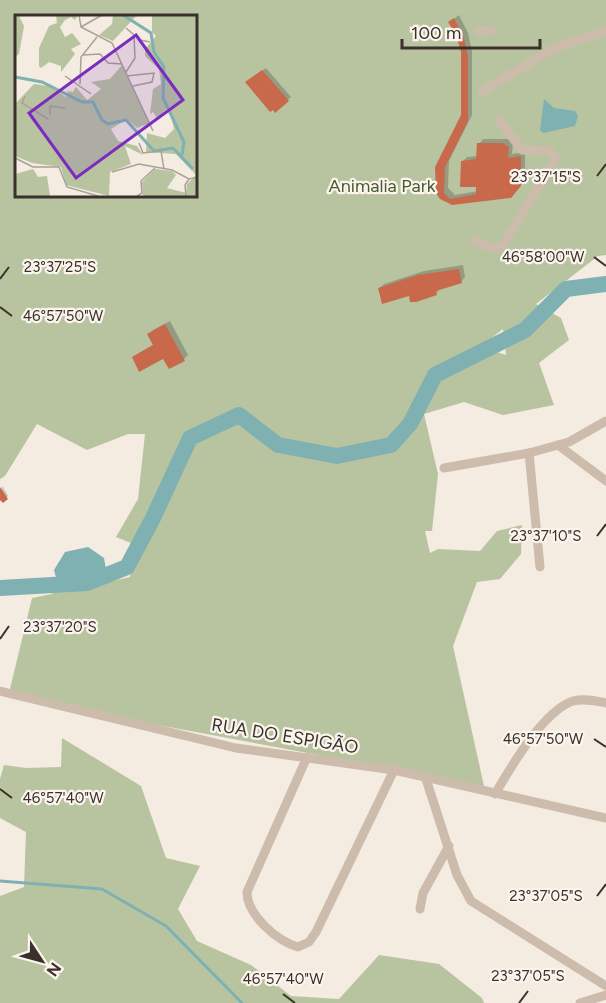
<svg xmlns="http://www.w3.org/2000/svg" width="606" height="1003" font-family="Figtree,sans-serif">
  <rect width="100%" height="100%" fill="#f4ebe1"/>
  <g fill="#b8c4a0" fill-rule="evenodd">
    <path d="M0 0H606V255L598 256 536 304 561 318 569 340 539 363 554 405 503 415 464 402 424 414 438 474 432 531H425L430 553 438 549 480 551 497 531 522 525 521 554 500 579 477 582 453 646 484 786 8 697 32 598 52 594 58 587 77 589 130 577 133 544 116 537 138 499 145 434H128L87 450 37 424 5 476 0 479ZM16 16H195V195H16ZM503 329 506 355 481 347V346Z"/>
    <path d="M62 738 141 786 166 858 200 866 178 909 197 941 251 965 291 996 339 999 379 955 439 964 482 998 484 1003H0V896L24 887 26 832 0 818V779L4 765 26 768 61 767Z"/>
  </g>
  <g fill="#7fb0b2">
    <path d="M544 99 554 108 575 111 578 116 575 126 543 133 540 130Z"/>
    <path d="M88 547 104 558 107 575 87 583 58 585 54 570 65 552Z"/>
  </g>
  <g fill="#0003">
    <path d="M459 15 468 33 472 51V115L449 161 448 188 455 195 478 191 477 186 462 162 467 157 478 156 479 144 483 139H508L513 143 512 154 525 152V180L515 192 452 203 441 198 436 182 460 122 463 103 462 52 450 22Z"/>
    <path d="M266 68 291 97 275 111 250 79Z"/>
    <path d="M463 265 465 277 461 282 441 288 436 293 410 294 379 289 384 284 424 271Z"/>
    <path d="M170 321 188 355 184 359 133 357 154 344 149 334 153 330Z"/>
    <path d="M2 486 8 496 3 501 0 497Z"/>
  </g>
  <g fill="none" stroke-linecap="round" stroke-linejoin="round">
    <path stroke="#7fb0b2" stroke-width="3" d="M0 881 102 889 166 926 242 1003"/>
    <path stroke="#7fb0b2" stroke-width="16" d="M0 588 87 583 127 567 153 518 190 438 239 415 278 445 337 456 391 445 410 424 435 375 525 330 566 289 606 284"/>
  </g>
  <g fill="#c8694b">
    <path d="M454 18 464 38 468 57V121L445 167 444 193 450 199 476 194V187H460L461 161 476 159 477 143H503L509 147 508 158 521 156V186L511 198 452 205 440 199 436 193 435 167 461 115V52L457 37 448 22Z"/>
    <path d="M262 70 289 101 275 113 273 110 270 112 245 82Z"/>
    <path d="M459 269 462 283 436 291 437 295 416 302H410L409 296 382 304 378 288 418 275Z"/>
    <path d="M165 324 185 361 169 369 163 359 139 372 132 357 153 345 147 334Z"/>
    <path d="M0 487 8 499 3 503 0 500Z"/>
  </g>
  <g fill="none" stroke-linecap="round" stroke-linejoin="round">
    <g stroke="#cdbbac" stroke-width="9">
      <path d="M480 31 491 30"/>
      <path d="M482 92 552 49 606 31"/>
      <path d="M476 241 494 249 503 245 556 159 550 151 522 150 499 120"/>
      <path d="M558 445 606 481"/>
      <path d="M529 453 540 567"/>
      <path d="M444 468 529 453 569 442 606 421"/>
      <path d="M0 691 236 748 394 770 606 818"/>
      <path d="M307 757 247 892C247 915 277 941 298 947L309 942 316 932 394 770"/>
      <path d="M426 779 457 875 471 901 606 986"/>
      <path d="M495 794C511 767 543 711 573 701 584 698 596 701 606 703"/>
      <path d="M420 909 423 893 449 846"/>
      <path d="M580 1003 606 995"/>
    </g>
  </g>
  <path fill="none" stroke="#3b302b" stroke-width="2" d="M597 176 606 164M594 257 606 266M0 279 9 267M0 307 12 316M597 536 606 524M0 639 9 626M594 739 606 747M0 789 12 798M597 896 606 884M283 994 295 1003M519 1003 528 991"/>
  <g text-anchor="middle" stroke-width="4.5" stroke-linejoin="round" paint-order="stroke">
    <g font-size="18" fill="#4a5a2e" stroke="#fbf5ee">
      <text x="382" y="192">Animalia Park</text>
    </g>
    <g font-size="18" fill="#3b302b" stroke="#fbf5ee">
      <text transform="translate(285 736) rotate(9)" y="6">RUA DO ESPIGÃO</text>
    </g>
  </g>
  <g transform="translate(15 15)">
    <rect width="182" height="182" fill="#f4ebe1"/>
    <path d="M41 0H63L60 5 56 2 50 5 45 12 50 22 57 18 66 29 56 34 60 39 46 57V51L34 47 26 53 24 51V33L34 11 42 8ZM98 0H122L98 26 84 20 97 9ZM137 0H181V181H128L127 167 140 154 157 156 161 160 152 173 171 178 172 169 181 160 161 139 131 137 132 118 150 123 159 114 154 92 142 103 138 97 135 99 138 74 146 69 144 54 130 41V34L141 21 137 17ZM4 1 9 11 4 39 0 42V2ZM107 50 135 108 122 113 112 104 96 114 103 126 122 131 128 140 110 131 116 149 95 157 94 181 51 170 46 152 17 148 0 141V89L19 69 34 71 51 82 53 76 58 77 61 72 72 85 86 74 76 67 95 64ZM18 154 23 162 32 161 35 181H0V159Z" fill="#b8c4a0"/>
    <path fill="none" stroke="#7fb0b2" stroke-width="3" d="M108 0 136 18 139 37 149 52 148 83 169 127 167 140M0 62 27 67 67 87H78L87 105 93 109 111 105 139 136 158 133 178 154"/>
    <path fill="none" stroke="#aaa098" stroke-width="1.5" d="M64 0 66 12 97 28 138 116M66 12 87 0M111 13 125 25 135 27M68 40 85 39 93 48 107 49M111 57 120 43 119 20M50 61 76 79M112 61 139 58 137 67 118 71M65 69 66 42 82 22M10 81 7 88 33 104M35 100V91L50 93M124 128 128 138 146 136 149 154M0 143 18 152H44L52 172 83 181M97 157 124 149 157 155 174 164 182 162M122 181 127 178 126 166 140 153M171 181 170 170 174 164"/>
    <path fill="#7b2cbf" fill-opacity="0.15" stroke="#7b2cbf" stroke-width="3" d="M121 20 168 85 61 163 14 98Z"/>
    <rect width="182" height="182" fill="none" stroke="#3b302b" stroke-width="3"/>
  </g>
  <g font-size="15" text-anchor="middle" fill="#3b302b" stroke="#fbf5ee" stroke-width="4.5" stroke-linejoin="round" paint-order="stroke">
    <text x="546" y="182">23°37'15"S</text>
    <text x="543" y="262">46°58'00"W</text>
    <text x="60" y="272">23°37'25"S</text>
    <text x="63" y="321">46°57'50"W</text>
    <text x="546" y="541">23°37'10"S</text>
    <text x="60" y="632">23°37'20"S</text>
    <text x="543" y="744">46°57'50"W</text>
    <text x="63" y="803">46°57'40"W</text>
    <text x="546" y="901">23°37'05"S</text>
    <text x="528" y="981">23°37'05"S</text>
    <text x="283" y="984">46°57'40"W</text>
  </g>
  <g transform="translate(42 961) rotate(126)" stroke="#fbf5ee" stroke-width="4.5" paint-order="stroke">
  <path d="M0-4.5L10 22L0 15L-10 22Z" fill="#3b302b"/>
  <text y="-9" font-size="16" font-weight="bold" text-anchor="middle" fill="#3b302b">N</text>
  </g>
  <path d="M402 39v9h138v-9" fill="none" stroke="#3b302b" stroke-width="3"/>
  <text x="411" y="39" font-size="18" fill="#3b302b" stroke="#fbf5ee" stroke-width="4.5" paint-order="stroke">100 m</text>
</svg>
